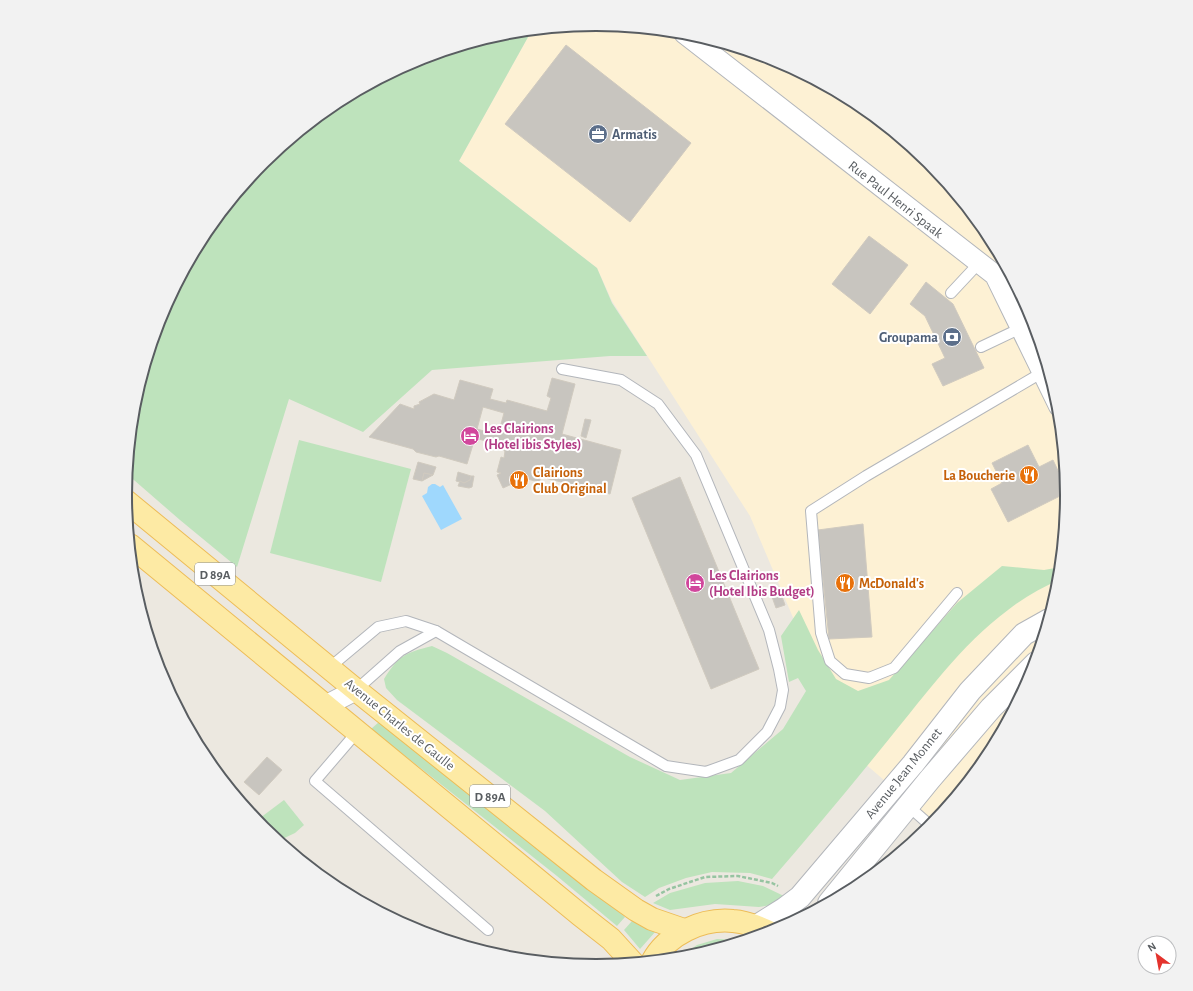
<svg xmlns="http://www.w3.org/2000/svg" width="1193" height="991" font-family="'Alegreya Sans',sans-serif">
  <rect width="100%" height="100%" fill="#ece8e0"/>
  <path fill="#fdf1d4" d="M597 24 689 33 777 60 859 104 930 162 989 234 1032 315 1059 404 1068 496 1059 588 1032 676 988 758 934 823 849 750 750 516 612 301 597 268 459 161 532 30Z"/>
  <g fill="#bee3bc">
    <path d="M532 30 459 161 597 268 612 303 647 356H610L432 370 363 432 289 399 237 567 180 520 127 474 134 403 161 315 205 233 263 162 335 103 416 60 505 33Z"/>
    <path d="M299 440 411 469 381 582 270 553Z"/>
    <path d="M1002 566 1044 570 1061 567 1060 579C1042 588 1024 597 1008 610 961 645 926 694 889 739 851 786 812 833 772 879L750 873 712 872 686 878 659 888 645 897 622 882 545 811 397 700 386 688 384 679C399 655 405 653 432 646L447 653 630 757 680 780 731 773 783 729 806 691 798 678 789 682 781 636 799 610 818 650 836 679 858 691 889 680 957 603Z"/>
    <path d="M379 722 501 816 625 917 617 926 557 876 371 729Z"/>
    <path d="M284 800 304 825 295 833 278 841 263 829 256 821Z"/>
    <path d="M738 881 763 886 786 897 771 905 759 907 715 904 670 910 653 903 670 893 705 883Z"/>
    <path d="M632 921 646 929 656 931 640 949 624 930Z"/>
    <path d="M717 939 739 940 742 942 688 958 677 959 697 945Z"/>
  </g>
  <path fill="#9fd8fd" d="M432 484H435L440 487 443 485 462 519 441 530 422 496 427 493 428 487Z"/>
  <g fill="#c8c5bf" stroke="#d0cabf" fill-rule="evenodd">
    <path d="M566 45 691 143 630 222 505 124Z"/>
    <path d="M869 236 908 265 870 314 832 284Z"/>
    <path d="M926 282 953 304 984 368 943 386 932 364 945 358 925 316 910 304Z"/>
    <path d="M552 378 575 384 562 434 621 450 610 494 541 477 539 482 516 476 514 480 511 479 512 484 503 488 497 475 501 473 497 472 501 457 504 458 505 451 499 449 500 445 475 438 467 464 439 456 436 457 416 452 413 449 369 437 400 404 414 409V406L420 404 419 402 434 394 454 400 460 380 493 389 490 399 506 403 507 400 547 411 551 398 547 396ZM483 407 504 413 498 435 477 429Z"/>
    <path d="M585 419 591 420 586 438 581 436Z"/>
    <path d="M1028 445 1039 467 1053 460 1068 492 1008 522 991 489 1002 483 992 463Z"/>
    <path d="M418 462 436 467 433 475 424 473 422 481 413 479Z"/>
    <path d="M458 472 471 476 470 480 464 483 456 481Z"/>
    <path d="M424 473 433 475 422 481Z"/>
    <path d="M471 476H474L472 487 469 488 458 486 460 481 464 483 470 480Z"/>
    <path d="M680 477 759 669 711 689 632 498Z"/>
    <path d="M863 524 872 637 829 639 818 530Z"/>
    <path d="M780 591 785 605 776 608 771 594Z"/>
    <path d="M267 757 282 770 259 795 244 782Z"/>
  </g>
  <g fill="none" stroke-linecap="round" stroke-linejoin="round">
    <defs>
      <g id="service">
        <path d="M951 293 979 263"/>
        <path d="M981 347 1021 328"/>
        <path d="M957 593 894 668 869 678 845 674 830 661 821 633 811 511 866 476 1043 372"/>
        <path d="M329 668 378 627 406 621 436 631 666 766 706 772 739 760 767 732 780 707 783 690 779 669 769 630 696 455 658 404 621 380 562 369"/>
        <path d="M356 690 400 651 436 631"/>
        <path d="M357 732 315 781 488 930"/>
        <path d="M906 804 932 827"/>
      </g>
      <g id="minor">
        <path d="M684 33 995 275 1059 406"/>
        <path d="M325 706 356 690"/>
      </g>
      <g id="tertiary">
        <path d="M829 903 930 779 991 708 1036 663"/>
        <path d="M757 926 784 909 800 897 913 764 970 691 1024 634 1049 620"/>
      </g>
      <g id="primary">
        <path d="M126 501 356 690 594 880 636 910 652 919 684 930"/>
        <path d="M130 545 579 914 611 939 633 963"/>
        <path d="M652 962C667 934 702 918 733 921 747 922 759 927 771 933"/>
      </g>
    </defs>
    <use href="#service" stroke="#b3b6bb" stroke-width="12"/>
    <use href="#minor" stroke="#b3b6bb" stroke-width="22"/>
    <use href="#tertiary" stroke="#b3b6bb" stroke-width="24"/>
    <use href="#primary" stroke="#edbc57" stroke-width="24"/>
    <path stroke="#96c4a1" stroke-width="2.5" stroke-dasharray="4 2" stroke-linecap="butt" d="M656 896 669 889 705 877 738 876 772 883 778 886"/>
    <use href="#service" stroke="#fff" stroke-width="10"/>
    <use href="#minor" stroke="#fff" stroke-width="20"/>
    <use href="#tertiary" stroke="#fff" stroke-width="22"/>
    <use href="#primary" stroke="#fdeaa4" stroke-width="22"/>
  </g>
  <defs>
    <symbol id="office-disc" viewBox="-11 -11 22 22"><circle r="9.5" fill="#5c6f8a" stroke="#fff"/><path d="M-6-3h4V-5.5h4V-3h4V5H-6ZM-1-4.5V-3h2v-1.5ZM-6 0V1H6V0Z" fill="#fff"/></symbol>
    <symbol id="bank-disc" viewBox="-11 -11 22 22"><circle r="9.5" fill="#5c6f8a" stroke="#fff"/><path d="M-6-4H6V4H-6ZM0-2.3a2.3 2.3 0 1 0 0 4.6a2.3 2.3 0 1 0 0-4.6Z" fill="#fff"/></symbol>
    <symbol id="hotel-disc" viewBox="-11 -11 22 22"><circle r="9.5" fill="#d1479c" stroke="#fff"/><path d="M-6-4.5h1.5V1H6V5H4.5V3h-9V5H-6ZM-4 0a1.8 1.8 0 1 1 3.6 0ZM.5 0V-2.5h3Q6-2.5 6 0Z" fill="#fff"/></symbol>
    <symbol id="restaurant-disc" viewBox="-11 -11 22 22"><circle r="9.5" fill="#e8710a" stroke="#fff"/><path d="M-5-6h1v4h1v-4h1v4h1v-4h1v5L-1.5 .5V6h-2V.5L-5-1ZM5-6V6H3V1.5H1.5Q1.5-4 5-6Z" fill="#fff"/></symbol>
  </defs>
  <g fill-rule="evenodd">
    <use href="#office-disc" x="587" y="123" width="22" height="22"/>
    <use href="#bank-disc" x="941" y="326" width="22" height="22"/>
    <use href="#hotel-disc" x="459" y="425" width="22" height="22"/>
    <use href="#restaurant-disc" x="1018" y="464" width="22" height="22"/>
    <use href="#restaurant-disc" x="508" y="469" width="22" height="22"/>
    <use href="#hotel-disc" x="684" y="572" width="22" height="22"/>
    <use href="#restaurant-disc" x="834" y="572" width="22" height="22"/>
  </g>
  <g text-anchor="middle" stroke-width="4" stroke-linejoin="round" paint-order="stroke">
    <g fill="#fff" stroke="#8b8e90" stroke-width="1">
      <rect x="195" y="563" width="40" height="22" rx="3"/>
      <rect x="470" y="785" width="40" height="22" rx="3"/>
    </g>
    <g font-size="13" font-weight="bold" fill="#595d61">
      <text x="215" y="579">D 89A</text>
      <text x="490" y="801">D 89A</text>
    </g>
    <g font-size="14" font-weight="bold" fill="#4e5e75" stroke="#fff" text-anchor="start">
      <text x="612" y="139">Armatis</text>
      <text x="938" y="342" text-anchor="end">Groupama</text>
    </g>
    <g font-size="14" fill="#595d61" stroke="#fff">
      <text transform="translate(896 199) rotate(38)" y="5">Rue Paul Henri Spaak</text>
      <text transform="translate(400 724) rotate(39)" y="5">Avenue Charles de Gaulle</text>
      <text transform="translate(903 773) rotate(-51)" y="5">Avenue Jean Monnet</text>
    </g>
    <g font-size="14" font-weight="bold" fill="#b23c85" stroke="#fff" text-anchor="start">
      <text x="484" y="433">Les Clairions<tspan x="484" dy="16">(Hotel ibis Styles)</tspan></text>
      <text x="709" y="580">Les Clairions<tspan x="709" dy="16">(Hotel Ibis Budget)</tspan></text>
    </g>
    <g font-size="14" font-weight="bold" fill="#c56008" stroke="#fff" text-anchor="start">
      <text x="533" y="477">Clairions<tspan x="533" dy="16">Club Original</tspan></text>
      <text x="1015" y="480" text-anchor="end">La Boucherie</text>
      <text x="859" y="588">McDonald's</text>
    </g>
  </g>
  <path d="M0 0H1193V991H0ZM132 495a464 464 0 1 1 928 0a464 464 0 1 1-928 0Z" fill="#f2f2f2" fill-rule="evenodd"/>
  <path fill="none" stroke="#595d61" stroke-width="2" d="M132 495a464 464 0 1 1 928 0a464 464 0 1 1-928 0Z"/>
  <g transform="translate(1157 955) rotate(328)"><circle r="19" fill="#ffffff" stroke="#bdbec0"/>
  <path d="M0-3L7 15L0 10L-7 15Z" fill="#e4332d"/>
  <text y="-6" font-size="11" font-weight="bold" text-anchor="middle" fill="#595d61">N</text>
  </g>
</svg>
